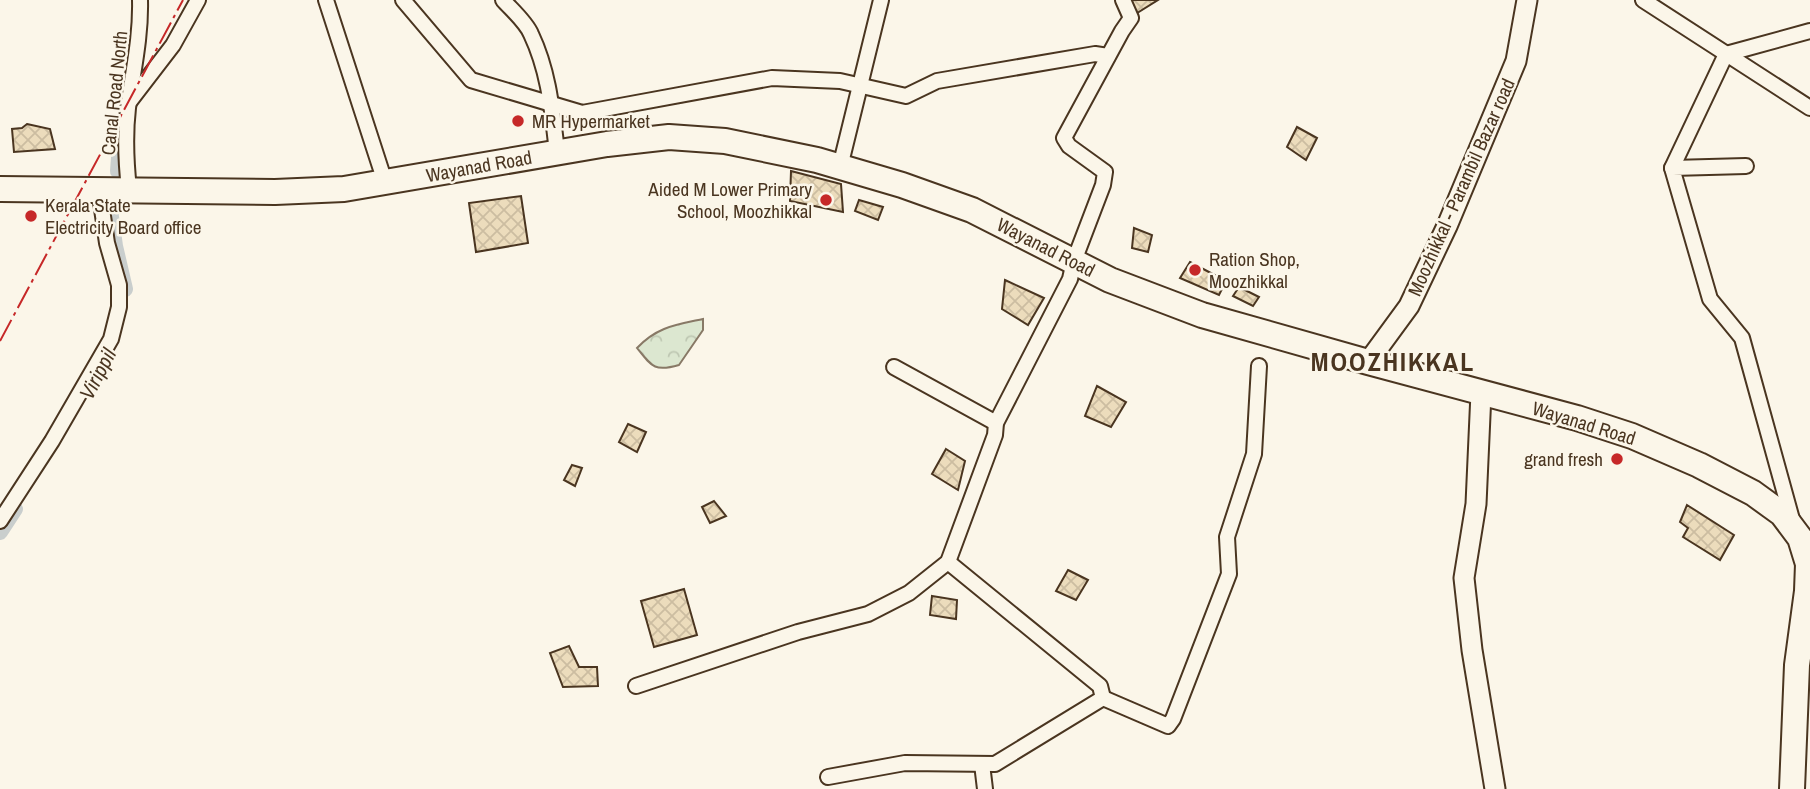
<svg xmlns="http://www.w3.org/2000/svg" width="1810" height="789" font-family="'Archivo Narrow',sans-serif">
  <defs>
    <pattern id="forest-crowns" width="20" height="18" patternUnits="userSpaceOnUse" patternTransform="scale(1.75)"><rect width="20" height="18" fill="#dce7d0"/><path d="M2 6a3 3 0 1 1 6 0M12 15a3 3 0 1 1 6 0" fill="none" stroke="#bec7b2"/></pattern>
    <pattern id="building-cross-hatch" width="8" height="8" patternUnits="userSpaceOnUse" patternTransform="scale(1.75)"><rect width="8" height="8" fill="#ecdcbc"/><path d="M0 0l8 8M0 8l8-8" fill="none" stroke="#ccbda1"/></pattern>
  </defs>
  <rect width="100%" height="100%" fill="#fbf6e9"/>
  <path fill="url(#forest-crowns)" stroke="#887966" stroke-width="2" d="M703 319V330L679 365C655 372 652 367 637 348 657 327 675 325 703 319Z"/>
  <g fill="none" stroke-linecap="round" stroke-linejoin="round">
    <g stroke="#c9cecd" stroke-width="16">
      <path d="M118 171 121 131"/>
      <path d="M108 195 115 246 125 289"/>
      <path d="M0 532 15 509"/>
    </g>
  </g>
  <g fill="url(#building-cross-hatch)" stroke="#4a3520" stroke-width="2">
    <path d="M1122 0H1158L1134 15Z"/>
    <path d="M27 124 50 129 55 149 14 152 12 129 22 128Z"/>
    <path d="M1297 127 1317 138 1306 160 1287 147Z"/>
    <path d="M791 171 841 184 843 212 790 201Z"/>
    <path d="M521 196 528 243 476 252 469 203Z"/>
    <path d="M859 200 883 207 878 220 855 211Z"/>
    <path d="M1134 228 1152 235 1148 252 1132 248Z"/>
    <path d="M1190 262 1226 281 1219 295 1180 278Z"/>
    <path d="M1005 280 1044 298 1028 325 1002 309Z"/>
    <path d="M1239 287 1259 297 1253 306 1233 296Z"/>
    <path d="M1097 386 1126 402 1111 427 1085 416Z"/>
    <path d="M628 424 646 432 637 452 619 442Z"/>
    <path d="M946 449 965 461 958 490 932 474Z"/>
    <path d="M572 465 582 468 575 486 564 480Z"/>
    <path d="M714 501 726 516 710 523 702 507Z"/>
    <path d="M1687 505 1734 535 1720 560 1683 537 1688 528 1680 522Z"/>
    <path d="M1068 570 1088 580 1076 600 1056 591Z"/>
    <path d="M684 589 697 635 654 647 641 601Z"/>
    <path d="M932 596 957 600 956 619 930 615Z"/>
    <path d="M569 646 579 667H597L598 686 563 687 550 653Z"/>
  </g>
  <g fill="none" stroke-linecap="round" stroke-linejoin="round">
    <defs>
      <g id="street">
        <path d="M326 0 385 182"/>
        <path d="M403 0 471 80 582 113 772 78 840 81 906 96 937 81 1095 54 1108 56"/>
        <path d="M503 0C512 10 526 22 531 34 549 72 552 110 557 152"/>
        <path d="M1643 0 1810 108"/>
        <path d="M130 101 173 45 198 0"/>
        <path d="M1746 166 1672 168 1710 299 1742 338 1793 523"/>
        <path d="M840 167 881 0"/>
        <path d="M1672 168 1726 54 1810 31"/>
        <path d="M129 189C126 162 125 134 128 108 133 71 141 37 140 0"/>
        <path d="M894 367 996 423"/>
        <path d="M0 521 52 441 111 339 119 307V285L107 243 99 189"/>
        <path d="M636 686 798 632 868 614 909 593 948 562 995 435 996 423 1070 279 1074 261 1103 185 1105 172 1069 146 1064 138 1122 31 1131 18 1123 0"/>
        <path d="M1103 698 1168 726 1173 719 1229 574 1227 537 1254 454 1259 366"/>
        <path d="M982 764 985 789"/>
        <path d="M828 777 905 763 995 764 1103 698 1100 686 948 562"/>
      </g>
      <g id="secondary">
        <path d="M1368 362 1409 306 1447 226 1516 61 1527 0"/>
        <path d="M1481 393 1476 504 1464 578 1472 650 1495 789"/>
      </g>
      <path id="highway" d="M0 189 275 192 344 189 607 144 669 137 725 141 817 160 902 185 972 210 1110 280 1202 315 1368 362 1577 418 1632 436 1699 465 1753 493 1782 514 1800 538 1808 564 1807 591 1797 665 1792 789"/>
    </defs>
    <use href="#street" stroke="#4a3520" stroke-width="18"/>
    <use href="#secondary" stroke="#4a3520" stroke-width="23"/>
    <use href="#highway" stroke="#4a3520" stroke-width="28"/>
    <use href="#street" stroke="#fbf6e9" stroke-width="14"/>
    <use href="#secondary" stroke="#fbf6e9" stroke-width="19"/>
    <use href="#highway" stroke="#fbf6e9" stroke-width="24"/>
    <path stroke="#c62828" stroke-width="2" stroke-dasharray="24 5 3.5 5" stroke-linecap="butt" d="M0 341 183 0"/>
  </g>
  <g fill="#c62828" stroke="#fbf6e9" stroke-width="2.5">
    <circle cx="518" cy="121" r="7"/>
    <circle cx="826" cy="200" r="7"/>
    <circle cx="31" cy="216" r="7"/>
    <circle cx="1195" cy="270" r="7"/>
    <circle cx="1617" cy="459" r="7"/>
  </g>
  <g text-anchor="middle" stroke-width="5" stroke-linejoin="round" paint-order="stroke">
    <g font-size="19" fill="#4a3520" stroke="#fbf6e9">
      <text transform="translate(114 93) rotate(-84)" y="7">Canal Road North</text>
      <text transform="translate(479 166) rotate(-10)" y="7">Wayanad Road</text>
      <text transform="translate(1461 187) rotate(-66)" y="7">Moozhikkal - Parambil Bazar road</text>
      <text transform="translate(1046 247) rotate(27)" y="7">Wayanad Road</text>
      <text transform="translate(1584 423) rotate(17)" y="7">Wayanad Road</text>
    </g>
    <g font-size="19" fill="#4a3520" stroke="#fbf6e9" text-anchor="start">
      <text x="532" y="128">MR Hypermarket</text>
      <text x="812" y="196" text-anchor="end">Aided M Lower Primary<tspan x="812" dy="22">School, Moozhikkal</tspan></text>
      <text x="45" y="212">Kerala State<tspan x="45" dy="22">Electricity Board office</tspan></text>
      <text x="1209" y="266">Ration Shop,<tspan x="1209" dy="22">Moozhikkal</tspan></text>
      <text x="1603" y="466" text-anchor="end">grand fresh</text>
    </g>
    <g font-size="21" font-style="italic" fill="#4a3520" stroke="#fbf6e9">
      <text transform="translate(98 374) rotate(-62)" y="7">Virippil</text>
    </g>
    <g font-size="26" font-weight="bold" letter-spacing="2" fill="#4a3520" stroke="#fbf6e9">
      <text x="1393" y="371">MOOZHIKKAL</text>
    </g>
  </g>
</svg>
